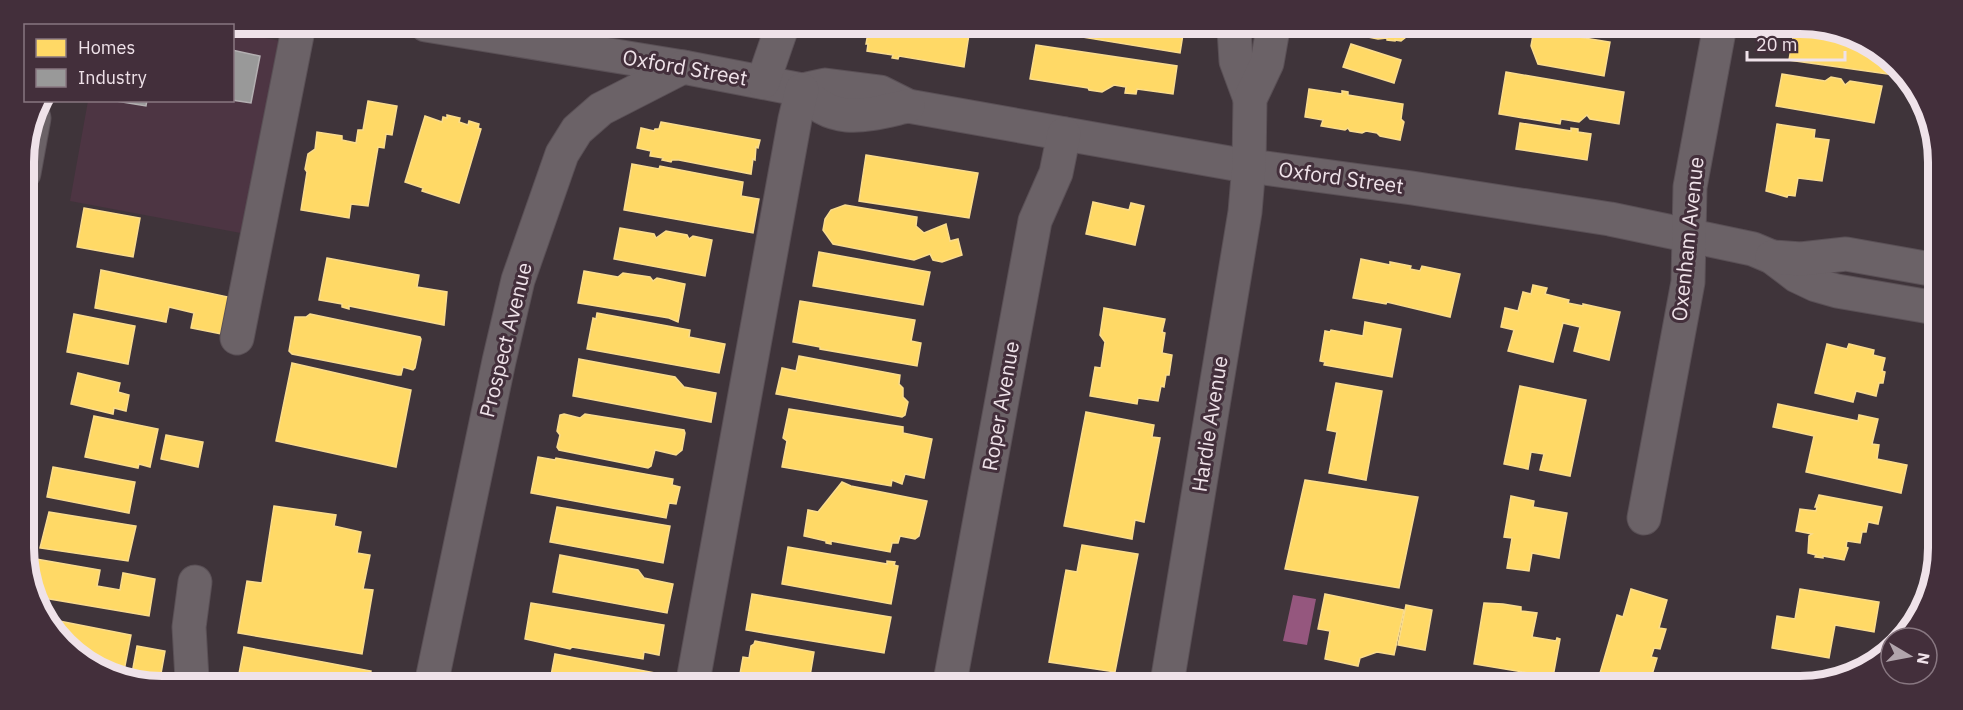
<svg xmlns="http://www.w3.org/2000/svg" width="1963" height="710" font-family="'IBM Plex Sans',sans-serif">
  <rect width="100%" height="100%" fill="#3f343a"/>
  <path fill="#4d3543" d="M233 32 281 41 246 234 70 201 88 101 232 100Z"/>
  <path fill="#95577e" d="M1293 595 1316 599 1307 645 1283 641Z"/>
  <g fill="#ffd966" stroke="#fadc8d" stroke-width="1.5">
    <path d="M869 27H933L969 34 964 67 899 56 898 59 892 58 893 55 867 51 868 44H866Z"/>
    <path d="M1046 28H1136L1147 31 1148 28H1184L1180 53 1045 31Z"/>
    <path d="M1343 29H1410V34L1401 41 1395 40V41L1387 40V38L1378 39 1342 32Z"/>
    <path d="M1534 30 1610 42 1604 76 1538 64 1531 46Z"/>
    <path d="M1794 31H1845L1895 65 1894 75 1789 60Z"/>
    <path d="M1351 44 1401 60 1394 83 1343 67Z"/>
    <path d="M1036 45 1177 66 1173 94 1137 89 1136 94 1125 93 1126 87 1114 85 1102 92 1089 90 1088 88 1030 79Z"/>
    <path d="M1506 72 1624 92 1619 124 1590 119 1587 115 1579 122 1561 119 1560 124 1499 114Z"/>
    <path d="M1782 74 1825 81 1831 77 1841 79 1845 85 1850 81 1882 86 1874 123 1776 106Z"/>
    <path d="M1309 89 1342 94V91L1348 92V95L1403 104 1401 119 1404 122 1400 140 1380 136 1377 133 1366 131 1362 133 1350 131 1348 128 1345 130 1321 126 1323 120 1305 117Z"/>
    <path d="M368 101 397 106 392 135 386 134 384 148 378 147 368 206 351 204 349 218 301 210 307 172 305 169 308 154 315 149 317 132 342 136V140L356 143 358 130H363Z"/>
    <path d="M447 115 460 118 459 122 468 125 469 121 479 124 478 128 481 129 459 203 422 191 423 188 405 182 425 116 442 122 443 117 447 118Z"/>
    <path d="M661 122 760 140 758 148 756 147 755 160 753 159 751 174 679 160H672L671 162 662 160 663 158 650 156 651 151 637 148 641 128 654 131 655 129H659Z"/>
    <path d="M1520 123 1571 131V128L1578 129V132L1591 134 1587 160 1516 149Z"/>
    <path d="M1777 124 1815 130 1814 138 1829 140 1822 181 1798 178 1795 196 1788 195 1787 197 1766 191Z"/>
    <path d="M866 155 978 173 969 218 859 201Z"/>
    <path d="M632 164 659 169 660 166 743 182 741 196 759 199 753 233 624 210Z"/>
    <path d="M1093 202 1129 210 1131 203 1144 206 1135 245 1086 234Z"/>
    <path d="M845 205 917 217 916 226 924 233 946 224 950 241 958 239 962 255 942 262 933 260 930 254 914 260 833 244 823 230 825 219 831 210Z"/>
    <path d="M84 208 140 218 133 257 77 247Z"/>
    <path d="M620 228 654 234 656 238 666 231 687 235 689 239 693 236 712 240 705 276 614 259Z"/>
    <path d="M819 252 930 272 923 305 813 286Z"/>
    <path d="M327 258 419 275 417 287 447 292 444 325 349 306V309L342 307V304L319 300Z"/>
    <path d="M1361 259 1390 265V262L1411 266 1410 269 1420 271 1422 266 1460 274 1450 317 1387 302 1386 304 1353 298Z"/>
    <path d="M101 270 228 297 222 334 191 328 194 313 169 307 166 322 95 308Z"/>
    <path d="M584 271 618 277 623 273 650 277 653 281 657 278 685 284 678 322 669 318 578 303Z"/>
    <path d="M1533 285 1547 288 1545 294 1569 300 1568 303 1583 306V304L1620 312 1609 360 1574 351 1580 327 1563 323 1553 362 1508 351 1514 330 1501 327 1505 308 1518 311 1523 292 1531 294Z"/>
    <path d="M800 301 915 320 911 341 921 343 917 366 820 349V347L793 342Z"/>
    <path d="M1104 308 1165 319 1162 332 1165 333 1162 353 1172 355 1169 375H1166L1164 387 1161 386 1158 401 1138 398 1137 404 1090 396 1095 367 1101 368 1105 342 1100 335Z"/>
    <path d="M597 313 690 330 689 337 725 344 719 373 587 349 593 318 596 319Z"/>
    <path d="M74 314 135 326 128 364 67 352Z"/>
    <path d="M310 314 420 337 421 339 415 368 413 370 403 367 401 375H398L292 354 289 351 295 317H306Z"/>
    <path d="M1365 322 1401 329 1392 377 1324 365 1325 362 1320 361 1325 331 1330 332 1331 330 1363 336Z"/>
    <path d="M1827 344 1847 349 1849 344 1874 350 1873 355 1885 358 1882 371 1885 372 1883 383H1879L1876 396 1856 391 1853 402 1815 393Z"/>
    <path d="M799 356 900 375 899 384 903 388V397L908 402 905 415 902 417 776 394 782 368 796 371Z"/>
    <path d="M579 359 675 377 684 387 716 393 711 422 573 396Z"/>
    <path d="M292 363 411 390 396 467 276 441Z"/>
    <path d="M78 373 120 383 118 392 129 395 126 411 114 408 113 414 71 404Z"/>
    <path d="M1336 383 1382 391 1366 480 1329 473 1337 432 1327 430Z"/>
    <path d="M1520 386 1586 400 1570 476 1540 470 1544 454 1531 452 1528 469 1504 464Z"/>
    <path d="M1778 404 1858 421 1859 415 1878 419 1872 444 1879 445 1877 459 1907 465 1901 493 1806 472 1814 436 1773 427Z"/>
    <path d="M789 409 903 427V433L932 439 924 478 905 474 902 484 892 480 891 486 782 467 787 441 783 438Z"/>
    <path d="M1086 412 1154 425 1152 437 1160 438 1144 522 1135 520 1132 539 1064 526Z"/>
    <path d="M564 414 580 418 585 414 684 430 685 433 682 450 676 455 655 450 651 466 648 468 559 450 557 447 560 435 557 431 560 415Z"/>
    <path d="M94 416 158 429 150 467 139 464 138 468 85 457Z"/>
    <path d="M166 435 203 442 198 467 161 459Z"/>
    <path d="M538 457 555 460 556 458 673 479 672 485 680 487 676 504 669 503 666 518 531 493Z"/>
    <path d="M53 467 135 482 129 513 47 497Z"/>
    <path d="M1305 480 1418 497 1399 588 1285 569Z"/>
    <path d="M842 482 851 486 927 501 919 536 915 539 900 536 898 543H892L890 552 831 541V544L826 543V541L804 536 808 510 818 512Z"/>
    <path d="M1819 495 1882 507 1878 524 1868 522 1866 532H1862L1860 543 1847 541 1846 547 1848 548 1844 560 1823 556V558L1815 557 1816 555 1808 553 1809 536 1812 534 1796 531 1800 509 1816 511 1817 507H1815Z"/>
    <path d="M1511 496 1534 501 1533 507 1567 513 1559 558 1532 553 1529 571 1507 568 1512 538 1504 537Z"/>
    <path d="M274 506 336 515 334 526 361 532 357 553 370 555 363 589 373 590 362 654 238 633 247 581 262 583Z"/>
    <path d="M557 507 670 526 663 563 550 542Z"/>
    <path d="M49 512 136 526 128 561 40 548Z"/>
    <path d="M1082 545 1138 554 1115 672 1049 662 1066 570 1077 572Z"/>
    <path d="M788 547 887 564V561L895 562 894 565 898 566 891 604 782 584Z"/>
    <path d="M560 555 638 570 644 578 673 584 667 613 553 592Z"/>
    <path d="M36 559 100 570 97 586 120 590 123 573 155 579 149 616 38 597 32 584Z"/>
    <path d="M1631 589 1667 600 1659 628 1666 629 1660 649 1654 648 1651 657 1657 658 1649 685H1613L1598 680 1617 615 1623 617Z"/>
    <path d="M1800 589 1879 602 1874 632 1835 625 1829 658 1772 648 1777 616 1795 619Z"/>
    <path d="M752 594 891 617 884 653 746 630Z"/>
    <path d="M1325 594 1404 610 1394 655 1377 652 1360 658 1358 666 1325 659 1330 631 1318 629Z"/>
    <path d="M531 603 664 625 659 655 644 652 643 659 572 647 570 649 525 639Z"/>
    <path d="M1484 603 1503 604 1521 607V611L1537 613 1532 637 1556 641 1557 638 1560 639 1553 677 1474 664Z"/>
    <path d="M1406 605 1432 610 1425 650 1398 645Z"/>
    <path d="M49 619 131 635 124 671 118 670 116 677 58 638Z"/>
    <path d="M755 641 814 652 809 682 777 681 740 674 743 657 749 658 751 646 754 644Z"/>
    <path d="M137 646 165 651 160 679H131Z"/>
    <path d="M244 647 371 671 369 680 238 679Z"/>
    <path d="M555 654 661 674 660 681H550Z"/>
    <path d="M1047 674 1094 683H1046Z"/>
  </g>
  <g fill="#999" stroke="#b3afb1" stroke-width="1.5">
    <path d="M232 50 260 56 251 103 232 100Z"/>
    <path d="M110 100H147L146 106Z"/>
  </g>
  <g fill="none" stroke-linecap="round" stroke-linejoin="round">
    <defs>
      <g id="minor">
        <path d="M426 25 683 67 802 90 825 85 880 92 908 106 1235 164 1412 188 1610 219 1753 249 1772 257 1797 276 1816 285 1837 291 1936 308"/>
        <path d="M1234 29 1236 61 1250 99"/>
        <path d="M763 82 782 27"/>
        <path d="M802 90C833 127 867 115 908 106"/>
        <path d="M24 173 34 118"/>
        <path d="M1772 257 1801 259 1846 254 1936 270"/>
        <path d="M237 338 299 25"/>
        <path d="M1644 518 1688 282 1690 187 1719 31"/>
        <path d="M192 679 189 627 195 582"/>
        <path d="M432 680 499 361 518 280 562 154 577 130 601 109 683 67"/>
        <path d="M693 681 795 119 802 90"/>
        <path d="M950 682 1035 221 1056 173 1064 134"/>
        <path d="M1167 683 1245 212 1249 165 1250 99 1267 63 1273 29"/>
      </g>
    </defs>
    <use href="#minor" stroke="#5a5056" stroke-width="35"/>
    <use href="#minor" stroke="#6b6267" stroke-width="33"/>
  </g>
  <g text-anchor="middle" stroke-width="6" stroke-linejoin="round" paint-order="stroke">
    <g font-size="21" fill="#efe2e9" stroke="#432f3b">
      <text transform="translate(685 68) rotate(10)" y="7">Oxford Street</text>
      <text transform="translate(1341 178) rotate(8)" y="7">Oxford Street</text>
      <text transform="translate(1688 239) rotate(-84)" y="7">Oxenham Avenue</text>
      <text transform="translate(506 340) rotate(-76)" y="7">Prospect Avenue</text>
      <text transform="translate(1001 406) rotate(-80)" y="7">Roper Avenue</text>
      <text transform="translate(1210 424) rotate(-81)" y="7">Hardie Avenue</text>
    </g>
  </g>
  <path d="M0 0H1963V710H0ZM162 34H1800A128 128 0 0 1 1928 162V548A128 128 0 0 1 1800 676H162A128 128 0 0 1 34 548V162A128 128 0 0 1 162 34Z" fill="#432f3b" fill-rule="evenodd"/>
  <path fill="none" stroke="#efe2e9" stroke-width="8" d="M162 34H1800A128 128 0 0 1 1928 162V548A128 128 0 0 1 1800 676H162A128 128 0 0 1 34 548V162A128 128 0 0 1 162 34Z"/>
  <rect x="24" y="24" width="210" height="78" fill="#432f3b" stroke="#887781" stroke-width="1.5"/>
  <rect x="36" y="39" width="30" height="18" fill="#ffd966" stroke="#887781" stroke-width="1.5"/>
  <text x="78" y="54" font-size="18" fill="#efe2e9">Homes</text>
  <rect x="36" y="69" width="30" height="18" fill="#999999" stroke="#887781" stroke-width="1.5"/>
  <text x="78" y="84" font-size="18" fill="#efe2e9">Industry</text>
  <g transform="translate(1909 656) rotate(100)"><circle r="28" fill="#432f3b" stroke="#887781" stroke-width="1.5"/>
  <path d="M0-4.5L10 22L0 15L-10 22Z" fill="#b1a5ac"/>
  <text y="-9" font-size="16" font-weight="bold" text-anchor="middle" fill="#efe2e9">N</text>
  </g>
  <path d="M1747 51v9h98v-9" fill="none" stroke="#efe2e9" stroke-width="3"/>
  <text x="1756" y="51" font-size="18" fill="#efe2e9" stroke="#432f3b" stroke-width="4.5" paint-order="stroke">20 m</text>
</svg>
